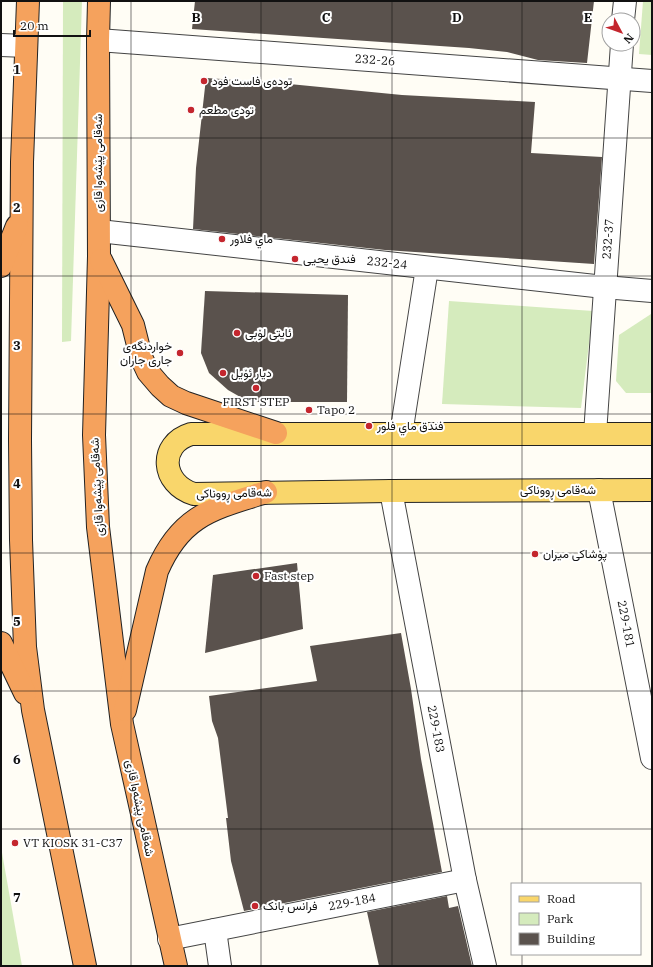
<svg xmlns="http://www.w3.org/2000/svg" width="653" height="967" font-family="'IBM Plex Serif',Vazirmatn,serif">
  <rect width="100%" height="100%" fill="#fffdf5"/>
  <g fill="#d5ebbd">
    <path d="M63 1H82L71 341 62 342Z"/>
    <path d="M643 1H652V55L639 54Z"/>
    <path d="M449 301 593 311 581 408 442 404Z"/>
    <path d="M651 314 652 393H626L616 381 619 335Z"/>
    <path d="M1 847 22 966H1Z"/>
  </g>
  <g fill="#5a524d">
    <path d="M195 1H594L587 63 538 60 507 52 469 48 192 29Z"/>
    <path d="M206 78 269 82 402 95 535 102 531 153 602 157 594 264 385 250 193 229 196 168Z"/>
    <path d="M205 291 348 295 347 402H249L228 390 209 373 201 353Z"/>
    <path d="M297 563 303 629 205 653 213 575Z"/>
    <path d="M401 633 411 689 421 759 442 872 244 911 231 861 226 818H228L218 738 212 721 209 696 317 681 310 646Z"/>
    <path d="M447 896 449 908 458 906 472 966H379L367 912Z"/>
  </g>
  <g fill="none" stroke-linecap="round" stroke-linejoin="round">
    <defs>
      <g id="minor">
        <path d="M623 20 625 1"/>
        <path d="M98 40 652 81"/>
        <path d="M1 45 26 46"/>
        <path d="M99 231 604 287 652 291"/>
        <path d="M401 434 427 268"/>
        <path d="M595 434 622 44"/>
        <path d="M599 490 652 758"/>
        <path d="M391 491 465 880 485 966"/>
        <path d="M215 930 220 966"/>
        <path d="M169 939 465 880"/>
      </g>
      <path id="major" d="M652 434H191C158 444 161 484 194 494L391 491 652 490"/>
      <g id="highway">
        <path d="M28 1 22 162 20 440 21 540 25 647 33 710 85 966"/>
        <path d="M99 1 98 40 99 256 94 435 98 527 122 724 176 966"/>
        <path d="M101 260 133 325 141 357 148 372 160 386 171 396 186 403 276 433"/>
        <path d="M1 266 17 226"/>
        <path d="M1 643 25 693"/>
        <path d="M125 710 157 571C181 515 212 509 266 492"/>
      </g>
    </defs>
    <use href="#minor" stroke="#444" stroke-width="24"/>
    <use href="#major" stroke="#222" stroke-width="24"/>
    <use href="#highway" stroke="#222" stroke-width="24"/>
    <use href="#minor" stroke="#fff" stroke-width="22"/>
    <use href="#major" stroke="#f9d66b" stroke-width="22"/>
    <use href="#highway" stroke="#f5a25d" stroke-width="22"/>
  </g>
  <path fill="none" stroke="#111" stroke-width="1" stroke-opacity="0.55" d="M131 1V966M261 1V966M392 1V966M522 1V884M1 138H652M1 276H652M1 414H652M1 553H652M1 691H652M1 829H652M522 954V966"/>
  <g fill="#c4262e" stroke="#fff" stroke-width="1.5">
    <circle cx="204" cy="81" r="4"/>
    <circle cx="191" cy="110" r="4"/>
    <circle cx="222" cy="239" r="4"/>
    <circle cx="295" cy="259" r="4"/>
    <circle cx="237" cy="333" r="4"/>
    <circle cx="180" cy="353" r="4"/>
    <circle cx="223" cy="373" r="4"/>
    <circle cx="256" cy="388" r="4"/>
    <circle cx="309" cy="410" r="4"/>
    <circle cx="369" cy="426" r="4"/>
    <circle cx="535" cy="554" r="4"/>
    <circle cx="256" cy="576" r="4"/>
    <circle cx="15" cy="843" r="4"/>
    <circle cx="255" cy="906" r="4"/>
  </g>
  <g text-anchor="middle" stroke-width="4" stroke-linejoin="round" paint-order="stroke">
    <g font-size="12" fill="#111" stroke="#fff">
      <text transform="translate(375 60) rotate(4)" y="4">232-26</text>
      <text transform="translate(98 163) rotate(-90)" y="4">شەقامی پێشەوا قازی</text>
      <text transform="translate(608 239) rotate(-86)" y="4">232-37</text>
      <text transform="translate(387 263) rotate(6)" y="4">232-24</text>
      <text transform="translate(97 487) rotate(-93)" y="4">شەقامی پێشەوا قازی</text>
      <text x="558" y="494">شەقامی ڕووناکی</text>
      <text transform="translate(234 493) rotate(-1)" y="4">شەقامی ڕووناکی</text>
      <text transform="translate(626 624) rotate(79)" y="4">229-181</text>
      <text transform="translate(436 729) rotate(79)" y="4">229-183</text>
      <text transform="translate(140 808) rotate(78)" y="4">شەقامی پێشەوا قازی</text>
      <text transform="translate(352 902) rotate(-11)" y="4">229-184</text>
    </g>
    <g font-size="12" fill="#111" stroke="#fff" text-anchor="start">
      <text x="212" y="85">توده‌ی فاست فود</text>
      <text x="199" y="114">تودی مطعم</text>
      <text x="230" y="243">ماي فلاور</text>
      <text x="303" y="263">فندق يحيى</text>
      <text x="245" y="337">ئایتی لۆبی</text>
      <text x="172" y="350" text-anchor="end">خواردنگەی<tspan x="172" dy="14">جاری جاران</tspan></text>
      <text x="231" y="377">دیار ئۆیل</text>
      <text x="256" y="406" text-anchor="middle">FIRST STEP</text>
      <text x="317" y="414">Tapo 2</text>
      <text x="377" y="430">فندق ماي فلور</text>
      <text x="543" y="558">پۆشاکی ميران</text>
      <text x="264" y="580">Fast step</text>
      <text x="23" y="847">VT KIOSK 31-C37</text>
      <text x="263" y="910">فرانس بانک</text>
    </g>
  </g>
  <g font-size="13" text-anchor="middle" font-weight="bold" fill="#111" stroke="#fff" stroke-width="4" stroke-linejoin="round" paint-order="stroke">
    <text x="196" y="22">B</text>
    <text x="326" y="22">C</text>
    <text x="457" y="22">D</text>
    <text x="588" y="22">E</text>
    <text x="17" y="74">1</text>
    <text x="17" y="212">2</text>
    <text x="17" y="350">3</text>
    <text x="17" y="488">4</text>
    <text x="17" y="626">5</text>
    <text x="17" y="764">6</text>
    <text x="17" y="902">7</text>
  </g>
  <rect width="653" height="967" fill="none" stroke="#111111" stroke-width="4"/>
  <rect x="511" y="883" width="130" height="72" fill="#ffffff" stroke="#a0a0a0"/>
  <rect x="519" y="896" width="20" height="6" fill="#f9d66b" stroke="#a0a0a0"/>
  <text x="547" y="903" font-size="12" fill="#111111">Road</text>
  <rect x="519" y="913" width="20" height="12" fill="#d5ebbd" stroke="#a0a0a0"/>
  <text x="547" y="923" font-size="12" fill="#111111">Park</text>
  <rect x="519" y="933" width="20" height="12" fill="#5a524d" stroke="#a0a0a0"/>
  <text x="547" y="943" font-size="12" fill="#111111">Building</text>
  <g transform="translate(621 32) rotate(131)"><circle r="19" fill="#ffffff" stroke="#a0a0a0"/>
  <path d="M0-3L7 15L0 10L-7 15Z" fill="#c4262e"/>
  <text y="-6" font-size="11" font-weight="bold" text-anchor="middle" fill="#111111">N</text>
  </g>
  <path d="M14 30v6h76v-6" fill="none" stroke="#111111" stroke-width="2"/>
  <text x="20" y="30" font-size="12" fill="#111111" stroke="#ffffff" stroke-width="3" paint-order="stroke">20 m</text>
</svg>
